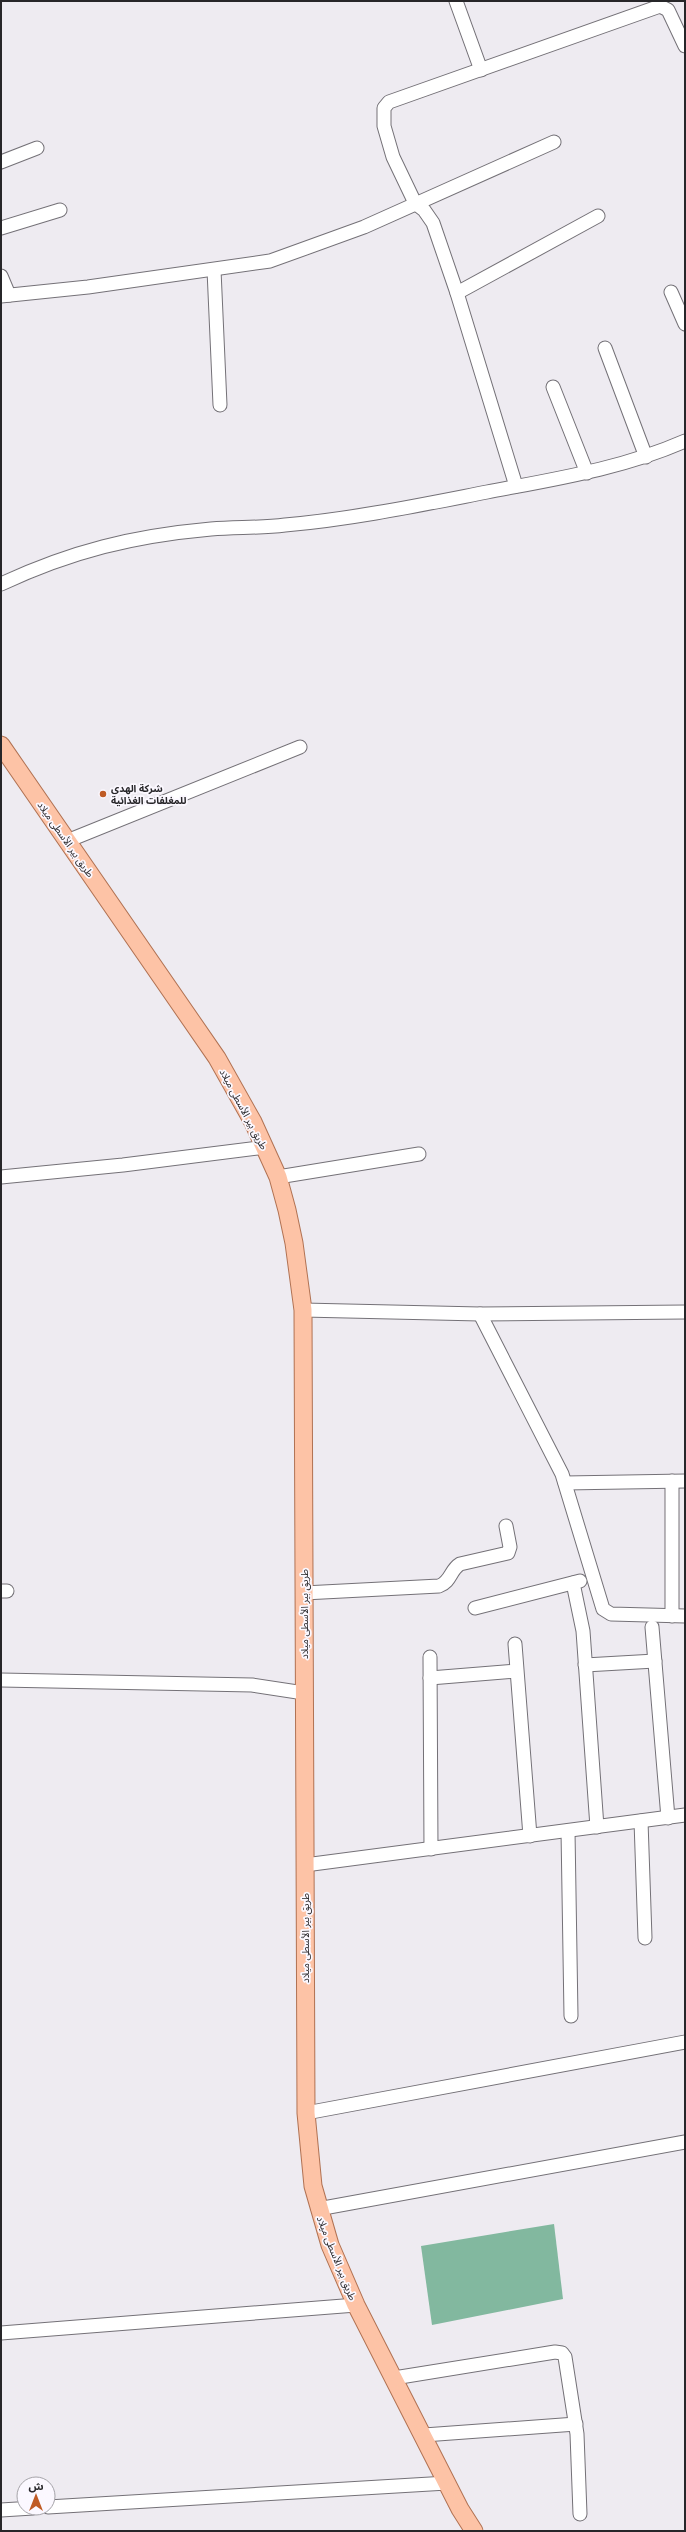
<svg xmlns="http://www.w3.org/2000/svg" width="686" height="2532" font-family="'Varela Round','Noto Sans Arabic',sans-serif">
  <rect width="100%" height="100%" fill="#eeebf1"/>
  <path fill="#82b89f" d="M554 2224 563 2299 432 2325 421 2246Z"/>
  <g fill="none" stroke-linecap="round" stroke-linejoin="round">
    <defs>
      <g id="minor">
        <path d="M456 1 481 70"/>
        <path d="M1 162 37 148"/>
        <path d="M1 228 60 210"/>
        <path d="M214 270 220 405"/>
        <path d="M1 276 9 295"/>
        <path d="M671 292 685 324"/>
        <path d="M457 293 598 216"/>
        <path d="M1 296 88 287 270 261 364 227 554 142"/>
        <path d="M605 348 646 457"/>
        <path d="M553 387 587 473"/>
        <path d="M516 486 457 293 433 223 424 210 415 203 393 157 384 126V108L389 102 660 6 668 10 685 46"/>
        <path d="M1 584C72 551 133 536 211 529 236 527 261 528 285 525 353 519 420 505 487 492 555 479 621 469 685 441"/>
        <path d="M67 841 300 747"/>
        <path d="M1 1177 123 1165 266 1147"/>
        <path d="M278 1177 419 1154"/>
        <path d="M303 1310 480 1314 685 1312"/>
        <path d="M480 1314 562 1474 603 1609 611 1614 685 1616"/>
        <path d="M672 1481V1616"/>
        <path d="M565 1483 685 1481"/>
        <path d="M573 1583 583 1631 597 1827"/>
        <path d="M1 1591H7"/>
        <path d="M304 1593 439 1586C451 1582 450 1570 460 1564L508 1553 510 1547 506 1526"/>
        <path d="M475 1608 580 1581"/>
        <path d="M652 1627 668 1818"/>
        <path d="M515 1644 530 1836"/>
        <path d="M430 1657 431 1849"/>
        <path d="M585 1665 655 1661"/>
        <path d="M430 1678 516 1671"/>
        <path d="M1 1680 252 1685 304 1693"/>
        <path d="M641 1821 645 1938"/>
        <path d="M568 1831 571 2016"/>
        <path d="M305 1865 685 1815"/>
        <path d="M306 2113 685 2042"/>
        <path d="M318 2209 685 2142"/>
        <path d="M1 2333 356 2305"/>
        <path d="M394 2378 555 2352 562 2353 565 2357 577 2434 580 2514"/>
        <path d="M424 2435 576 2424"/>
        <path d="M48 2507 447 2483"/>
        <path d="M1 2510 33 2508"/>
      </g>
      <path id="major" d="M1 745 217 1058 253 1122 278 1177 287 1210 294 1243 303 1310 306 2113 313 2186 330 2245 356 2305 460 2509 474 2531"/>
    </defs>
    <use href="#minor" stroke="#747177" stroke-width="15"/>
    <use href="#major" stroke="#b17253" stroke-width="19"/>
    <use href="#minor" stroke="#fff" stroke-width="13"/>
    <use href="#major" stroke="#fdc3a6" stroke-width="17"/>
  </g>
  <circle fill="#bf5b25" stroke="#fbf8ff" stroke-width="1.5" cx="103" cy="794" r="4"/>
  <g text-anchor="middle" stroke-width="3.5" stroke-linejoin="round" paint-order="stroke">
    <g font-size="10" font-weight="bold" fill="#272629" stroke="#fbf8ff" text-anchor="start">
      <text x="111" y="792">شركة الهدي<tspan x="111" dy="12">للمغلفات الغذائية</tspan></text>
    </g>
    <g font-size="10" fill="#272629" stroke="#fbf8ff">
      <text transform="translate(66 839) rotate(55)" y="4">طريق بير الأسطى ميلاد</text>
      <text transform="translate(244 1109) rotate(62)" y="4">طريق بير الأسطى ميلاد</text>
      <text transform="translate(304 1614) rotate(-90)" y="4">طريق بير الأسطى ميلاد</text>
      <text transform="translate(305 1938) rotate(-90)" y="4">طريق بير الأسطى ميلاد</text>
      <text transform="translate(337 2258) rotate(68)" y="4">طريق بير الأسطى ميلاد</text>
    </g>
  </g>
  <rect width="686" height="2532" fill="none" stroke="#272629" stroke-width="4"/>
  <g transform="translate(36 2496)"><circle r="19" fill="#fbf8ff" stroke="#a6a4a9"/>
  <path d="M0-3L7 15L0 10L-7 15Z" fill="#bf5b25"/>
  <text y="-6" font-size="11" font-weight="bold" text-anchor="middle" fill="#272629">ش</text>
  </g>
</svg>
